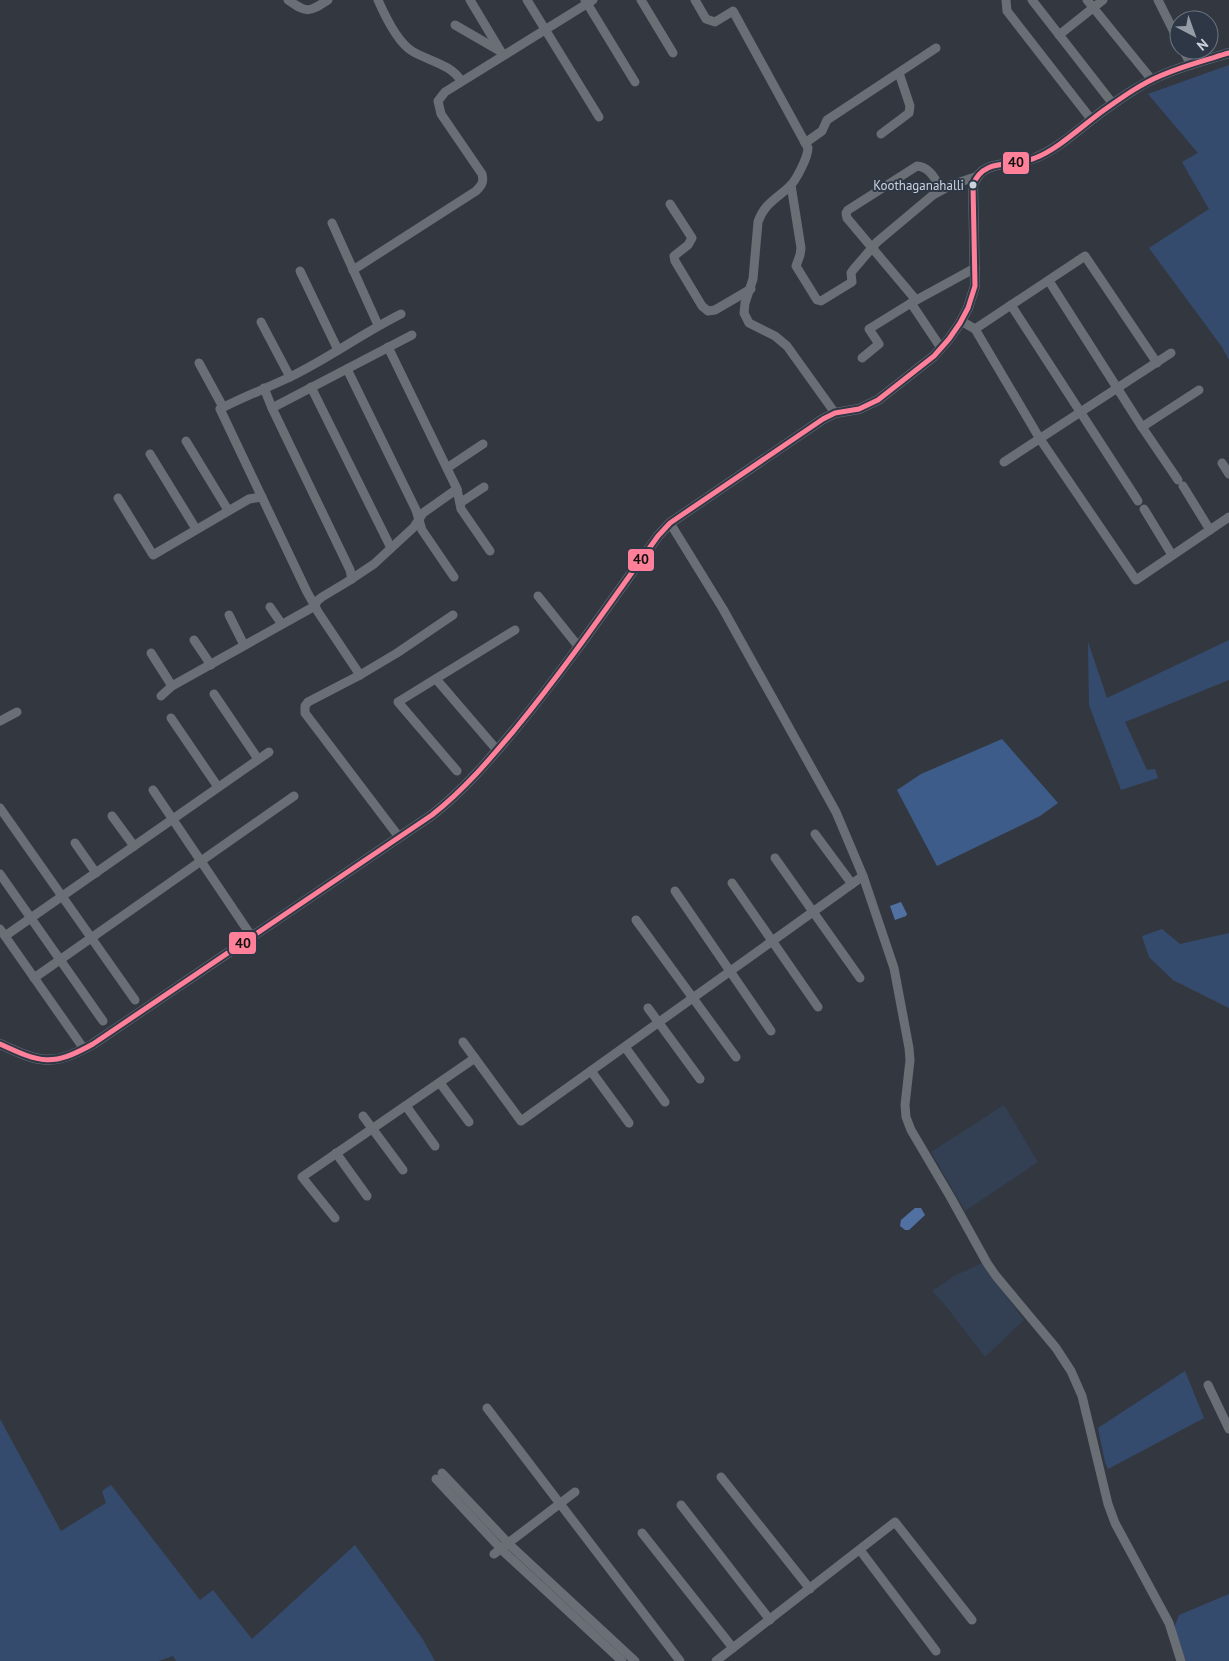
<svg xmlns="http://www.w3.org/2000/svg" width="1229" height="1661" font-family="'PT Sans',sans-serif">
  <rect width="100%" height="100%" fill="#333840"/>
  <g fill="#333f52">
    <path d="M1004 1105 1038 1162 965 1211 931 1152Z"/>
    <path d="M982 1263 1024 1320 985 1357 945 1305 932 1291 954 1276Z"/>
  </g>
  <g fill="#354b6e">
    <path d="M1229 65V360L1222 347 1149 248 1209 209 1182 162 1198 153 1148 94Z"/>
    <path d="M1229 640V680L1125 722 1147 770 1155 769 1158 778 1121 790 1089 705 1088 642 1107 698Z"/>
    <path d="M1162 929 1180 944 1229 933V1008L1173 980 1149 957 1142 936Z"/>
    <path d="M1185 1371 1204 1418 1108 1469 1105 1462 1098 1428Z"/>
    <path d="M0 1419 61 1531 106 1503 102 1491 111 1485 200 1600 213 1590 252 1639 355 1545 422 1638 435 1661H176L173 1656 159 1661H0Z"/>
    <path d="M1229 1594V1661H1186L1174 1628 1179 1615Z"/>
  </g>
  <path fill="#3e5c8a" d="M1002 739 1058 803 1040 816 937 866 897 790 921 774Z"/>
  <g fill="#5271a3">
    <path d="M901 902 907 914 906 916 895 920 890 906Z"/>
    <path d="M915 1208H921L925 1215 909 1230H905L900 1226 901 1220Z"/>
  </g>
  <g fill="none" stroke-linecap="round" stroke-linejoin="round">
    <g stroke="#6a6f76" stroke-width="9">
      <path d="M288 0C307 13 308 13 328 0"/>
      <path d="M378 0C385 16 397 42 412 51 428 61 451 64 461 81"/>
      <path d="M470 0 503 55"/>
      <path d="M527 0 599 117"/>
      <path d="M585 0 635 82"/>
      <path d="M641 0 673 53"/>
      <path d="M695 0 706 19 715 22 733 11 808 148C808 157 796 181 789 187 776 199 764 204 758 222L753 279 745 303 744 313 749 323 775 336 787 346 835 413"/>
      <path d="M1006 0 1007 11 1091 119"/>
      <path d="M1032 0 1113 104"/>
      <path d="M1087 0 1152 80"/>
      <path d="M1158 0 1179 42"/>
      <path d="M455 25 500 51"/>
      <path d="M1059 35 1103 0"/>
      <path d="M1183 50 1191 65"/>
      <path d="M881 134 909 113 910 106 899 73"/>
      <path d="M805 143 822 131 827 120 936 48"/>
      <path d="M791 185 801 248 800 255 796 266 817 300 821 301 852 282 851 273 853 270 877 242 933 195 951 185 975 177"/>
      <path d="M670 204 692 238 688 245 674 256 675 261 702 306 708 311 715 310 751 289"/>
      <path d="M332 223 378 325"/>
      <path d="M353 270 476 191C482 185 484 182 482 174L441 114 438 101 445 92 593 0"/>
      <path d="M300 271 338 350"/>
      <path d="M1049 281 1142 427 1178 480"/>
      <path d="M916 300 847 218 846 213 848 210 917 166C930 167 935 179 942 190"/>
      <path d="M911 303 941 348"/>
      <path d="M1011 305 1138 501"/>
      <path d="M961 321 975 329 1040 439 1136 580 1229 517"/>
      <path d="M261 322 290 377"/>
      <path d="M975 329 1085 256 1157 363"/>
      <path d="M388 347 457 489 461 509 490 551"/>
      <path d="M862 358 879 344 869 329 911 303 975 268"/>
      <path d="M199 363 223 407"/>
      <path d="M347 369 416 510 422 530 454 577"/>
      <path d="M311 387 391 548"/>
      <path d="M264 388 272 408 350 570 352 579"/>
      <path d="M272 408 412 335"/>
      <path d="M1142 427 1199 390"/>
      <path d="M186 441 228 510"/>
      <path d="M150 454 196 529"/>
      <path d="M1004 462 1171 353"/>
      <path d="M1222 463 1229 474"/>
      <path d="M447 468 483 444"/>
      <path d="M1183 486 1210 530"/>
      <path d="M118 498 153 555 249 499 262 497"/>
      <path d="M460 503 484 487"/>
      <path d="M1144 509 1172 555"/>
      <path d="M670 523 723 609 836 812 863 876 894 968 909 1048 910 1060 905 1105 906 1117 911 1130 951 1198 987 1263 996 1276 1056 1348 1071 1371 1082 1396 1108 1504 1115 1523 1169 1623 1181 1661"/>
      <path d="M538 596 578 646"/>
      <path d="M270 607 281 623"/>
      <path d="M229 615 244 645"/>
      <path d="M194 640 211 665"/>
      <path d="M151 653 172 686"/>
      <path d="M360 675 318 612 315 606 317 601 322 597 347 582 374 564 414 527 423 513 457 489"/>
      <path d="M436 679 497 750"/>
      <path d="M214 694 258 759"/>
      <path d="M161 696 172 686 315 606 307 592 220 409C243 397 267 388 290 377 329 358 363 333 401 314"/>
      <path d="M171 718 218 787"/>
      <path d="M0 721 17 712"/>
      <path d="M457 771 398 702 515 630"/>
      <path d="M153 790 252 937"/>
      <path d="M0 808 135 1000"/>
      <path d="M112 816 134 846"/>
      <path d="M815 834 852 884"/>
      <path d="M399 837 305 713V706L308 702 360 675 397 653 453 615"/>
      <path d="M75 843 96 873"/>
      <path d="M775 858 860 978"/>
      <path d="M0 874 103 1021"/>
      <path d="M732 883 818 1007"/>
      <path d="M675 891 771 1031"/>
      <path d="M636 920 736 1057"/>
      <path d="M0 929 84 1049"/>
      <path d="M5 936 269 752"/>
      <path d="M34 978 294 796"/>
      <path d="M648 1008 700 1079"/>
      <path d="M463 1042 521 1121 863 876"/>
      <path d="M625 1047 665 1102"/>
      <path d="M591 1071 629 1123"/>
      <path d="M440 1083 469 1122"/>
      <path d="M406 1106 435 1146"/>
      <path d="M363 1116 403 1170"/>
      <path d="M336 1153 367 1196"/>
      <path d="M335 1218 302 1177 475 1058"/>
      <path d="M1208 1385 1229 1429"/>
      <path d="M487 1408 680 1661"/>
      <path d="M442 1473 511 1546 635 1661"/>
      <path d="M721 1477 810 1589"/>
      <path d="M436 1479 504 1552 622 1661"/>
      <path d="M681 1505 770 1620"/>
      <path d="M642 1533 733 1648"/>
      <path d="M860 1550 936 1651"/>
      <path d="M494 1554 575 1492"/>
      <path d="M716 1661 895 1522 972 1620"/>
    </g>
    <path stroke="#6a6f76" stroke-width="10" d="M0 1044C41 1063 52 1067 93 1044L432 815C465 789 490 759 516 728 567 666 612 600 658 536L670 523 823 419 835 413 859 409 878 400 934 356 949 339 960 323 968 308 975 286 973 185C983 157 1012 168 1035 158 1059 149 1085 123 1107 108 1124 96 1141 84 1160 76 1182 66 1206 60 1229 53"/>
    <defs>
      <path id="bus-1" d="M0 1044C41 1063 52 1067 93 1044L432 815C465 789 490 759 516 728 567 666 612 600 658 536L670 523 823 419 835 413 859 409 878 400 934 356 949 339 960 323 968 308 975 286 973 185C983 157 1012 168 1035 158 1059 149 1085 123 1107 108 1124 96 1141 84 1160 76 1182 66 1206 60 1229 53"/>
    </defs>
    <use href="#bus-1" stroke="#2d3746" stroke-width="9"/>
    <use href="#bus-1" stroke="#ff8098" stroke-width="5"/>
  </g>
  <circle fill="#ccd2db" stroke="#2d3746" stroke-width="2" cx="973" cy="185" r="4.5"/>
  <g text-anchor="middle" stroke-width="4" stroke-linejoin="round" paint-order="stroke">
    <g font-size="13" fill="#ccd2db" stroke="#2d3746" text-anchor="end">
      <text x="964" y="190">Koothaganahalli</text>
    </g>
  </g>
  <g stroke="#2d3746" stroke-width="2">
    <rect x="1002" y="151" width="28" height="24" rx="5" fill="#ff8098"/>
    <rect x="627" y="548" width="28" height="24" rx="5" fill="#ff8098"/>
    <rect x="228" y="931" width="29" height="24" rx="5" fill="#ff8098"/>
  </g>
  <g font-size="14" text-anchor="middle" font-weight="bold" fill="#111">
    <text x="1016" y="167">40</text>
    <text x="641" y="564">40</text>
    <text x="243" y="948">40</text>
  </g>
  <g transform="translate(1194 35) rotate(139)"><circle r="24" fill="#2d3746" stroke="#6d7582"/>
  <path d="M0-4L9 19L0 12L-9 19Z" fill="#969ca5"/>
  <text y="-8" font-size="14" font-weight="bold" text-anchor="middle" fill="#ccd2db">N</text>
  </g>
</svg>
